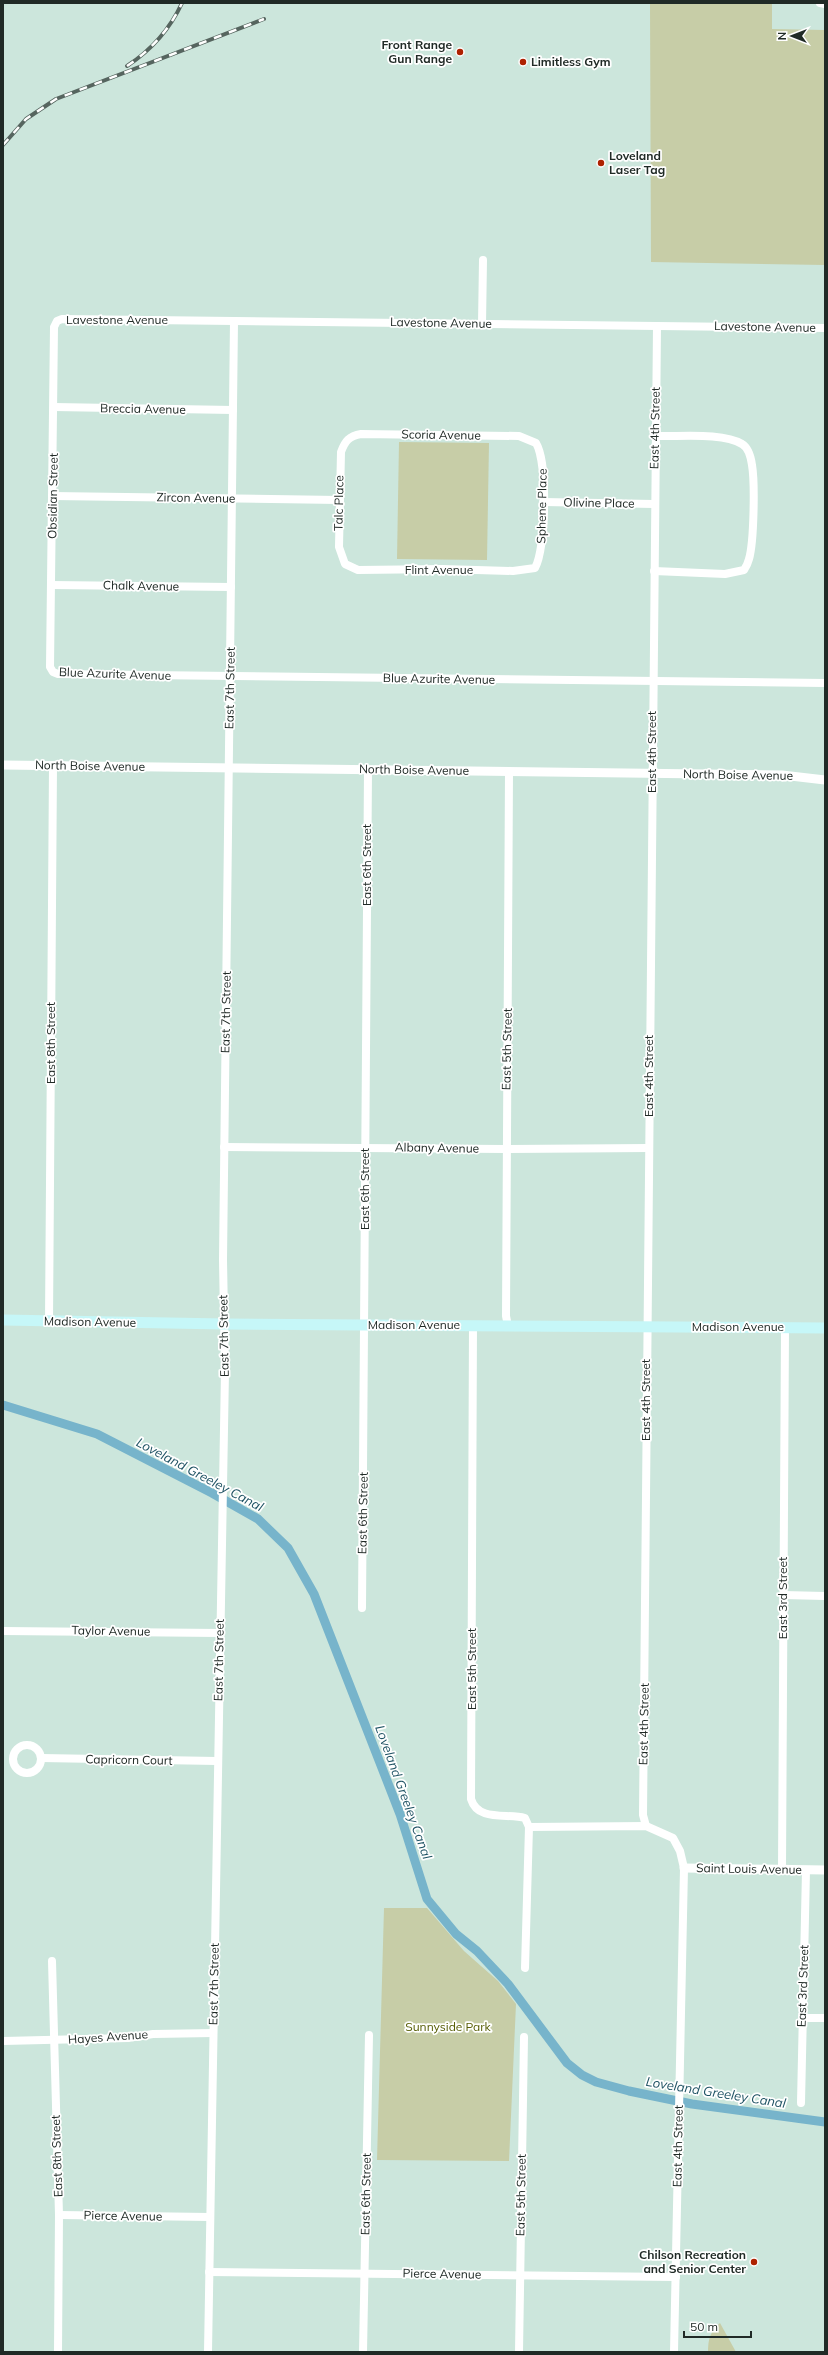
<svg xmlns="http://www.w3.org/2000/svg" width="828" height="2355" font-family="Mulish,sans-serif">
  <rect width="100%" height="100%" fill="#cce6dc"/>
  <g fill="#c7cda7">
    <path d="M650 3H772V29L825 30V265L651 262Z"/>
    <path d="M399 442 489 443 487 560 397 559Z"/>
    <path d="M384 1908H427L464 1951 498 1981 516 2004 509 2161 377 2160Z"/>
    <path d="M720 2323 736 2352H708C708 2339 710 2332 720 2323Z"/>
  </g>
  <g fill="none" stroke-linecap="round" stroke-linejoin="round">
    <path stroke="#77b4cb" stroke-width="9" d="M3 1405 97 1434 212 1493 258 1519 288 1548 314 1594 400 1814 427 1899 456 1934 477 1951 508 1984 567 2063 582 2075 596 2082 629 2091 692 2104 825 2122"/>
    <g stroke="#fff" stroke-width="8">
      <path d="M820 3 825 4"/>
      <path d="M482 324 483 260"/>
      <path d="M825 328 62 319 57 321 54 327 50 667 53 672 58 674 825 683"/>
      <path d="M54 407 233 410"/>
      <path d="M361 434 519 436 536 443C548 463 546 549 535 568L513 571 442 569 358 570 345 564 339 547 341 452C345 441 349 436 361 434Z"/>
      <path d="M52 496 339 500"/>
      <path d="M543 502 654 504"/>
      <path d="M654 571 725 574 744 570C746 567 748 563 749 559 754 542 755 483 752 465 751 458 749 448 742 444 723 432 678 437 655 436"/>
      <path d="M51 585 231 587"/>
      <path d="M224 1147 505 1149 649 1148"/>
      <path d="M49 1321 53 766"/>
      <path d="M473 1325 471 1799C478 1822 507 1813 525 1818L529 1827 525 1968"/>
      <path d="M508 1326 506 1316 509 772"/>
      <path d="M783 1595 825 1596"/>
      <path d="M362 1608 368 770"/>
      <path d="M3 1631 220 1633"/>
      <circle cx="27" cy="1759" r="14"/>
      <path d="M41 1758 217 1761"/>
      <path d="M646 1826 643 1815 657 326"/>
      <path d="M529 1827 646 1826 673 1838 680 1851 684 1868 674 2352"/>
      <path d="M782 1869 785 1327"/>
      <path d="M52 1961 59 2215 58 2352"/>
      <path d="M802 2018H825"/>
      <path d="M3 2041 128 2038 153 2034 213 2033"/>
      <path d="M801 2103 806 1870"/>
      <path d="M59 2215 210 2217"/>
      <path d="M209 2272 676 2277"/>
      <path d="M208 2352 225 1371 223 1260 234 321"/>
      <path d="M363 2352 369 2035"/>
      <path d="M519 2352 524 2037"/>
    </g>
    <g stroke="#fff" stroke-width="9">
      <path d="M3 765 782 775 825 780"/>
      <path d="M684 1868 825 1870"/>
    </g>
    <path stroke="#c6f7f8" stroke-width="11" d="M3 1320 224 1324 825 1328"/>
    <defs>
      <g id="rail">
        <path d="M127 66C150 51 170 29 182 3"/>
        <path d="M3 145 26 119 56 99 264 19"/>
      </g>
    </defs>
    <use href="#rail" stroke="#56655f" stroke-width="4"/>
    <use href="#rail" stroke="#fff" stroke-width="2.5" stroke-dasharray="8" stroke-linecap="butt"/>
  </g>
  <g fill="#ae2100" stroke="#fff" stroke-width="1.5">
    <circle cx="460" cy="52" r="4"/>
    <circle cx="523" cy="62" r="4"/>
    <circle cx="601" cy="163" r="4"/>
    <circle cx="754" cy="2262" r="4"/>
  </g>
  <g text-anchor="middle" stroke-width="3.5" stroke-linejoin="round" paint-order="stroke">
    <g font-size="12" font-weight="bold" fill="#202a26" stroke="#fff" text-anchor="end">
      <text x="452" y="49">Front Range<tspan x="452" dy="14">Gun Range</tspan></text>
      <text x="531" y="66" text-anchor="start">Limitless Gym</text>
      <text x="609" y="160" text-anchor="start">Loveland<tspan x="609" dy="14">Laser Tag</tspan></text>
      <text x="746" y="2259">Chilson Recreation<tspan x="746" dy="14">and Senior Center</tspan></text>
    </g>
    <g font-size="12" fill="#202a26" stroke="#fff">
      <text x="117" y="324">Lavestone Avenue</text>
      <text transform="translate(441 323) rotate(1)" y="4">Lavestone Avenue</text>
      <text transform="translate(765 327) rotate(1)" y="4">Lavestone Avenue</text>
      <text transform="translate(143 409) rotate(1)" y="4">Breccia Avenue</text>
      <text transform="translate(655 428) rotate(-89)" y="4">East 4th Street</text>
      <text transform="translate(441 435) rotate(1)" y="4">Scoria Avenue</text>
      <text transform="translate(53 496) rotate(-89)" y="4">Obsidian Street</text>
      <text transform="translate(196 498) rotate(1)" y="4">Zircon Avenue</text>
      <text transform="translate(339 503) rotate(-89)" y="4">Talc Place</text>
      <text transform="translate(599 503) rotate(1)" y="4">Olivine Place</text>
      <text transform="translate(542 506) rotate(-89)" y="4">Sphene Place</text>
      <text x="439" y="574">Flint Avenue</text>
      <text transform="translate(141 586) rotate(1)" y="4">Chalk Avenue</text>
      <text transform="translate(115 674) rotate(2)" y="4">Blue Azurite Avenue</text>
      <text transform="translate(439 679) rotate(1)" y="4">Blue Azurite Avenue</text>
      <text transform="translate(230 688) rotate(-89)" y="4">East 7th Street</text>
      <text transform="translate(652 752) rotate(-90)" y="4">East 4th Street</text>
      <text transform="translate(90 766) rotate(1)" y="4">North Boise Avenue</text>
      <text transform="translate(414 770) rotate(1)" y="4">North Boise Avenue</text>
      <text transform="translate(738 775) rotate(1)" y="4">North Boise Avenue</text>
      <text transform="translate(367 865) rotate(-90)" y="4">East 6th Street</text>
      <text transform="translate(226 1012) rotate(-89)" y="4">East 7th Street</text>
      <text transform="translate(51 1043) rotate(-90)" y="4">East 8th Street</text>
      <text transform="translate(507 1049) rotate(-89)" y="4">East 5th Street</text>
      <text transform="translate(649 1076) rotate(-90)" y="4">East 4th Street</text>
      <text transform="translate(437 1148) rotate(1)" y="4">Albany Avenue</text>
      <text transform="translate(365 1189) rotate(-90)" y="4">East 6th Street</text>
      <text transform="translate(90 1322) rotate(1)" y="4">Madison Avenue</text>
      <text x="414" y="1329">Madison Avenue</text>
      <text x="738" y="1331">Madison Avenue</text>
      <text transform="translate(224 1336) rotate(-91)" y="4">East 7th Street</text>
      <text transform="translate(646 1400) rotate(-90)" y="4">East 4th Street</text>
      <text transform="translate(363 1513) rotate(-89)" y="4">East 6th Street</text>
      <text transform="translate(783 1598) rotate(-90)" y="4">East 3rd Street</text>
      <text transform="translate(111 1631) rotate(1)" y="4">Taylor Avenue</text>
      <text transform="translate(219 1660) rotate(-89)" y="4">East 7th Street</text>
      <text transform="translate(472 1669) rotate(-90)" y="4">East 5th Street</text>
      <text transform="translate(644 1724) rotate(-89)" y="4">East 4th Street</text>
      <text transform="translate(129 1760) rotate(1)" y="4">Capricorn Court</text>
      <text transform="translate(749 1869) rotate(1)" y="4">Saint Louis Avenue</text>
      <text transform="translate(214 1984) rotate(-89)" y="4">East 7th Street</text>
      <text transform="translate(803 1986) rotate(-88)" y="4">East 3rd Street</text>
      <text transform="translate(108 2037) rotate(-4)" y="4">Hayes Avenue</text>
      <text transform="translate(678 2146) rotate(-89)" y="4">East 4th Street</text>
      <text transform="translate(57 2156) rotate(-92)" y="4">East 8th Street</text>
      <text transform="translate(366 2194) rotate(-89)" y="4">East 6th Street</text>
      <text transform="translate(521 2195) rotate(-89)" y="4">East 5th Street</text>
      <text transform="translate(123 2216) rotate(1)" y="4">Pierce Avenue</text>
      <text transform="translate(442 2274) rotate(1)" y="4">Pierce Avenue</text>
    </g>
    <g font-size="12" fill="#565d04" stroke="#fff">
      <text x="448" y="2031">Sunnyside Park</text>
    </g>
    <g font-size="13" font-style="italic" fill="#1e5263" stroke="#fff">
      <text transform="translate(200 1474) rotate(28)" y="5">Loveland Greeley Canal</text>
      <text transform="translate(404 1792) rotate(70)" y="5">Loveland Greeley Canal</text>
      <text transform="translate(716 2092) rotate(9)" y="5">Loveland Greeley Canal</text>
    </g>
  </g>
  <rect width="828" height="2355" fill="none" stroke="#202a26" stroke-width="8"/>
  <g transform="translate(792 36) rotate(270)" stroke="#ffffff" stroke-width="3" paint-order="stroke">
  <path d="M0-3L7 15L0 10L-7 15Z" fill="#202a26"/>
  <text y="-6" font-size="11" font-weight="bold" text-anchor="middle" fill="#202a26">N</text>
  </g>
  <path d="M684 2331v6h67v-6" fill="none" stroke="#202a26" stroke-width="2"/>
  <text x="690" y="2331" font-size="12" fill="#202a26" stroke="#ffffff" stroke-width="3" paint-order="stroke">50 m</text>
</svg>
